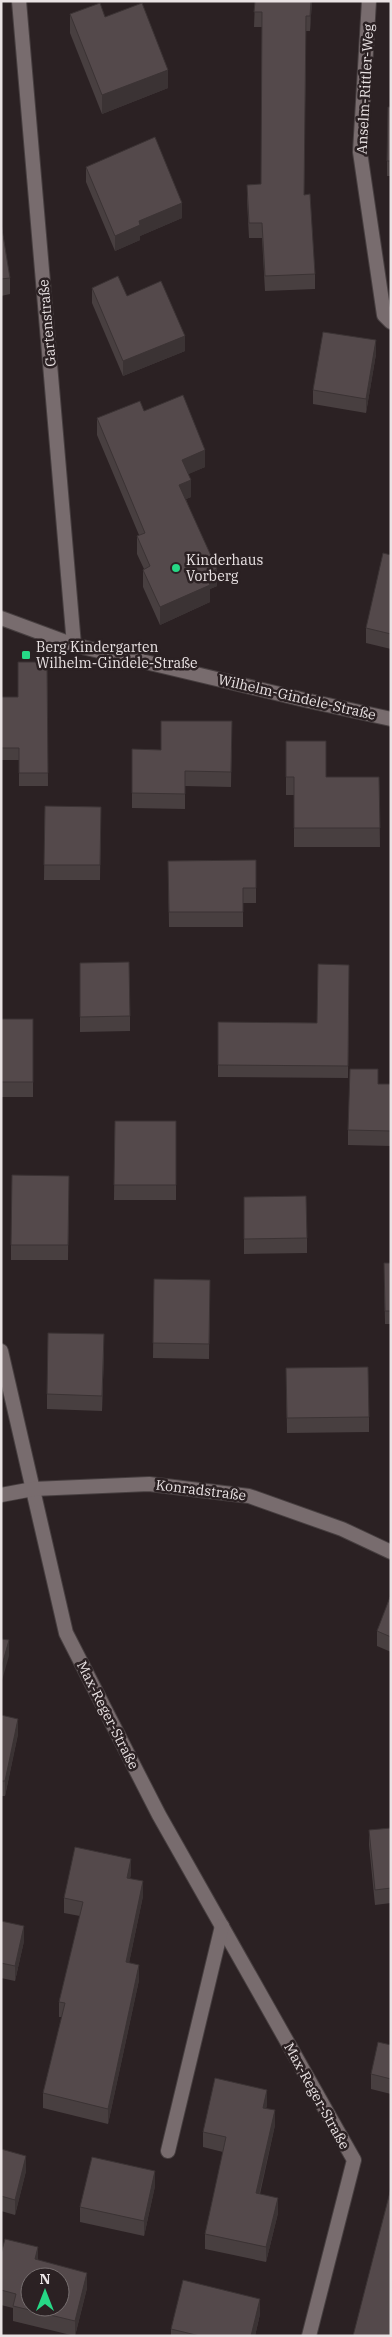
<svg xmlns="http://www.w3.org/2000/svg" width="392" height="2337" font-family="'IBM Plex Serif',serif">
  <rect width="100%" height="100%" fill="#2b2123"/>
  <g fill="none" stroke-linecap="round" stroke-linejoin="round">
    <defs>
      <g id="minor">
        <path d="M19 1 74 645"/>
        <path d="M369 1 360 152 384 315 391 322"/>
        <path d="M1 618 74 645 305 700 391 719"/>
        <path d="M1 1351 66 1633 159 1815 354 2160 309 2336"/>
        <path d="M1 1495 33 1489 149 1484 249 1496 342 1529 391 1552"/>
        <path d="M168 2151 222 1926"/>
      </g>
    </defs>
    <use href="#minor" stroke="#473f40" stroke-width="16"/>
    <use href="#minor" stroke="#786c6e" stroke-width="14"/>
  </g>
  <g fill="#483f40">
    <path d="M255 1H312L310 31H306L304 195 315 274V289L265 291 262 238H249L247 200V185L261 184 262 27H254Z"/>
    <path d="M70 14 105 17 168 88 102 114 70 33Z"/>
    <path d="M391 107V176H387V161Z"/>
    <path d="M86 167 182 218 140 236V240L115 251 86 182Z"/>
    <path d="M1 223 10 278V294L1 296Z"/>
    <path d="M92 288 127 296 185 351 123 376 92 303Z"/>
    <path d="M376 354 366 413 313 404V390Z"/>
    <path d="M1 398 2 405V422H1Z"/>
    <path d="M144 411 205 467 188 474 191 497 186 499 217 586 210 589V602L160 625 143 587V570L144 569 137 554V536L139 535 97 435V418Z"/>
    <path d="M391 555V649L366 643V628Z"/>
    <path d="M47 662 48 786H19V760H1V697H18Z"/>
    <path d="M232 721 231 787 185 786V809L132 808V749L161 750Z"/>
    <path d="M286 741 326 777H379L380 847H294V795H286Z"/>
    <path d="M45 806 101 807 100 880H44Z"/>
    <path d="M256 860V903H243V927H169L168 861Z"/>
    <path d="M80 963 130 1016V1031L80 1032Z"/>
    <path d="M349 965 348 1078 218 1077V1022L317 1023Z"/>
    <rect x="1" y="1019" width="32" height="78"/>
    <path d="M378 1084H391V1146L348 1145V1130Z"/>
    <path d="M115 1121H176V1200H114Z"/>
    <path d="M69 1176 68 1260H11V1245Z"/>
    <path d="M244 1197 307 1238V1253L244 1254Z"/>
    <path d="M384 1263H391V1324H385Z"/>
    <path d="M154 1279 210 1280 209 1359 153 1358Z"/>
    <path d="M104 1350 102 1411 47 1409V1394Z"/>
    <path d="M286 1368 369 1417V1432L287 1433Z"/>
    <path d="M391 1597V1652L377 1646V1631Z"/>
    <path d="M1 1715 18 1734 5 1796H1Z"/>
    <path d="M391 1828V1903L375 1905 369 1845V1830Z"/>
    <path d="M131 1874 130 1878 143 1896 129 1963 139 1980 108 2124 43 2108V2093L62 2017H59V2002L80 1916 64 1913V1898Z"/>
    <path d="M1 1921 24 1941 15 1981 1 1978Z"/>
    <path d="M391 2045V2094L371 2089V2074Z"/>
    <path d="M267 2105 266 2108 275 2125 260 2194 278 2213 266 2262 205 2249V2234L223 2152 203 2147V2132Z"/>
    <path d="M1 2149 26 2171 15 2215 1 2211Z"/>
    <path d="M155 2186 144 2236 80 2222V2207Z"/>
    <path d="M1 2254 38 2260 87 2288 75 2336 13 2321V2308L1 2305Z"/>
    <path d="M260 2314 255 2336H171V2329Z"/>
  </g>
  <g fill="#3b3334">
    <path d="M311 1H312L310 31V16Z"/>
    <path d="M168 70V88L102 114V95Z"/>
    <path d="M182 203V218L140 236V240L115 251V236L139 221Z"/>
    <path d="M185 336V351L123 376V361Z"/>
    <path d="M376 340V354L366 413V399Z"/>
    <path d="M205 450V467L182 477V460Z"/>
    <path d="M191 480V497L179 502V485Z"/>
    <path d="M217 569V586L210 589V602L160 625V607L205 574Z"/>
    <path d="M104 1334V1350L102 1411V1396Z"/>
    <path d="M9 1640V1656L1 1684V1669Z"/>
    <path d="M18 1719V1734L5 1796V1781Z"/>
    <path d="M131 1859V1874L127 1893V1878Z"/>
    <path d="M143 1881V1896L126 1977V1962Z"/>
    <path d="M24 1926V1941L15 1981V1966Z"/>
    <path d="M139 1965V1980L108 2124V2109Z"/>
    <path d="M267 2090V2105L263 2123V2108Z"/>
    <path d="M275 2110V2125L256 2208V2193Z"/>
    <path d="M26 2156V2171L15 2215V2200Z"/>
    <path d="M155 2171V2186L144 2236V2221Z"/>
    <path d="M278 2198V2213L266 2262V2247Z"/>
    <path d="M38 2247V2262L35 2259Z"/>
    <path d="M87 2273V2288L75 2336V2321Z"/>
    <path d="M260 2299V2314L255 2336H251Z"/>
  </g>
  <g fill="#54494b" stroke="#3b3334" fill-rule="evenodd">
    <path d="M255 1H311L310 16H306L304 195 310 194 315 274 265 276 262 223H249L247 185 261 184 262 12H254Z"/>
    <path d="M100 3 105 17 142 3 168 70 102 95 70 14Z"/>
    <path d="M388 107H391V161H387Z"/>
    <path d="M155 137 182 203 139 221 140 225 115 236 86 167Z"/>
    <path d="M1 223 10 278 1 279Z"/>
    <path d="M118 276 127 296 161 281 185 336 123 361 92 288Z"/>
    <path d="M323 332 376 340 366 399 313 390Z"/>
    <path d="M183 395 205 450 182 460 191 480 179 485 217 569 205 574 210 585 160 607 143 570 150 566 137 536 145 533 97 418 140 401 144 411Z"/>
    <path d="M383 553 391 555V634L366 628Z"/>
    <path d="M18 662H47L48 773H19V748H1V697H18Z"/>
    <path d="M161 721H232L231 772 185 771V794L132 793V749L161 750Z"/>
    <path d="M286 741H326V777H379L380 828H294V777H286Z"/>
    <path d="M45 806 101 807 100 865H44Z"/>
    <path d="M256 860V888H243V912H169L168 861Z"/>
    <path d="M129 962 130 1016 80 1017V963Z"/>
    <path d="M318 964 349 965 348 1066 218 1065V1022L317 1023Z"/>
    <rect x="1" y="1019" width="32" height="63"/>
    <path d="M350 1069H378V1084H391V1131L348 1130Z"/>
    <path d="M115 1121H176V1185H114Z"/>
    <path d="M12 1175 69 1176 68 1245H11Z"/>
    <path d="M306 1196 307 1238 244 1239V1197Z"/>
    <path d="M384 1263H391V1311H385Z"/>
    <path d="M154 1279 210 1280 209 1344 153 1343Z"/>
    <path d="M48 1333 104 1334 102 1396 47 1394Z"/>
    <path d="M368 1367 369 1417 287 1418 286 1368Z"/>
    <path d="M390 1597H391V1637L377 1631Z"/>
    <path d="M1 1639 9 1640 1 1669Z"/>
    <path d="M1 1715 18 1719 5 1781H1Z"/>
    <path d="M391 1828V1888L375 1890 369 1830Z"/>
    <path d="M75 1847 131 1859 127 1878 143 1881 126 1962 139 1965 108 2109 43 2093 65 2003 59 2002 83 1902 64 1898Z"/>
    <path d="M1 1921 24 1926 15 1966 1 1963Z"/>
    <path d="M378 2042 391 2045V2079L371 2074Z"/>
    <path d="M215 2078 267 2090 263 2108 275 2110 256 2193 278 2198 266 2247 205 2234 226 2137 203 2132Z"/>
    <path d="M1 2149 26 2156 15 2200 1 2196Z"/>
    <path d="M92 2157 155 2171 144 2221 80 2207Z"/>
    <path d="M391 2188V2336H353Z"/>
    <path d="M5 2239 38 2247 35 2259 87 2273 75 2321 13 2306 16 2294 1 2290V2254ZM30 2277H60V2307H30Z"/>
    <path d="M183 2280 260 2299 251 2336H200L171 2329Z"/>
  </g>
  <g fill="#26d886" stroke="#2b2123" stroke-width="2">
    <circle cx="176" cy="568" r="5"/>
    <rect x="21" y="650" width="10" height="10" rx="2.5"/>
  </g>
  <g text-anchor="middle" stroke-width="5" stroke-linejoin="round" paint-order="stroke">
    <g font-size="14" fill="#eae3e4" stroke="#2b2123">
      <text transform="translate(365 89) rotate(-87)" y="5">Anselm-Rittler-Weg</text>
      <text transform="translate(47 323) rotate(-95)" y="5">Gartenstraße</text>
      <text transform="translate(297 697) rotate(13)" y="5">Wilhelm-Gindele-Straße</text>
      <text transform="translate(201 1490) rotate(7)" y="5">Konradstraße</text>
      <text transform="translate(108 1715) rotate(63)" y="5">Max-Reger-Straße</text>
      <text transform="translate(317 2096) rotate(61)" y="5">Max-Reger-Straße</text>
    </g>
    <g font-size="14" fill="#eae3e4" stroke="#2b2123" text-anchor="start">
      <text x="186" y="565">Kinderhaus<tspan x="186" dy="16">Vorberg</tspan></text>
      <text x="36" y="652">Berg Kindergarten<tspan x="36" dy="16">Wilhelm-Gindele-Straße</tspan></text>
    </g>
  </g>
  <rect width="392" height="2337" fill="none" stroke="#eae3e4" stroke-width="5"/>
  <g transform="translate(45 2292)"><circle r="24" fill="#2b2123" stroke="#776f70"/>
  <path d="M0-4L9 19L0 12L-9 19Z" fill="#26d886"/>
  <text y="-8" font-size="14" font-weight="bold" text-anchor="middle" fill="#eae3e4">N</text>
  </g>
</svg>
